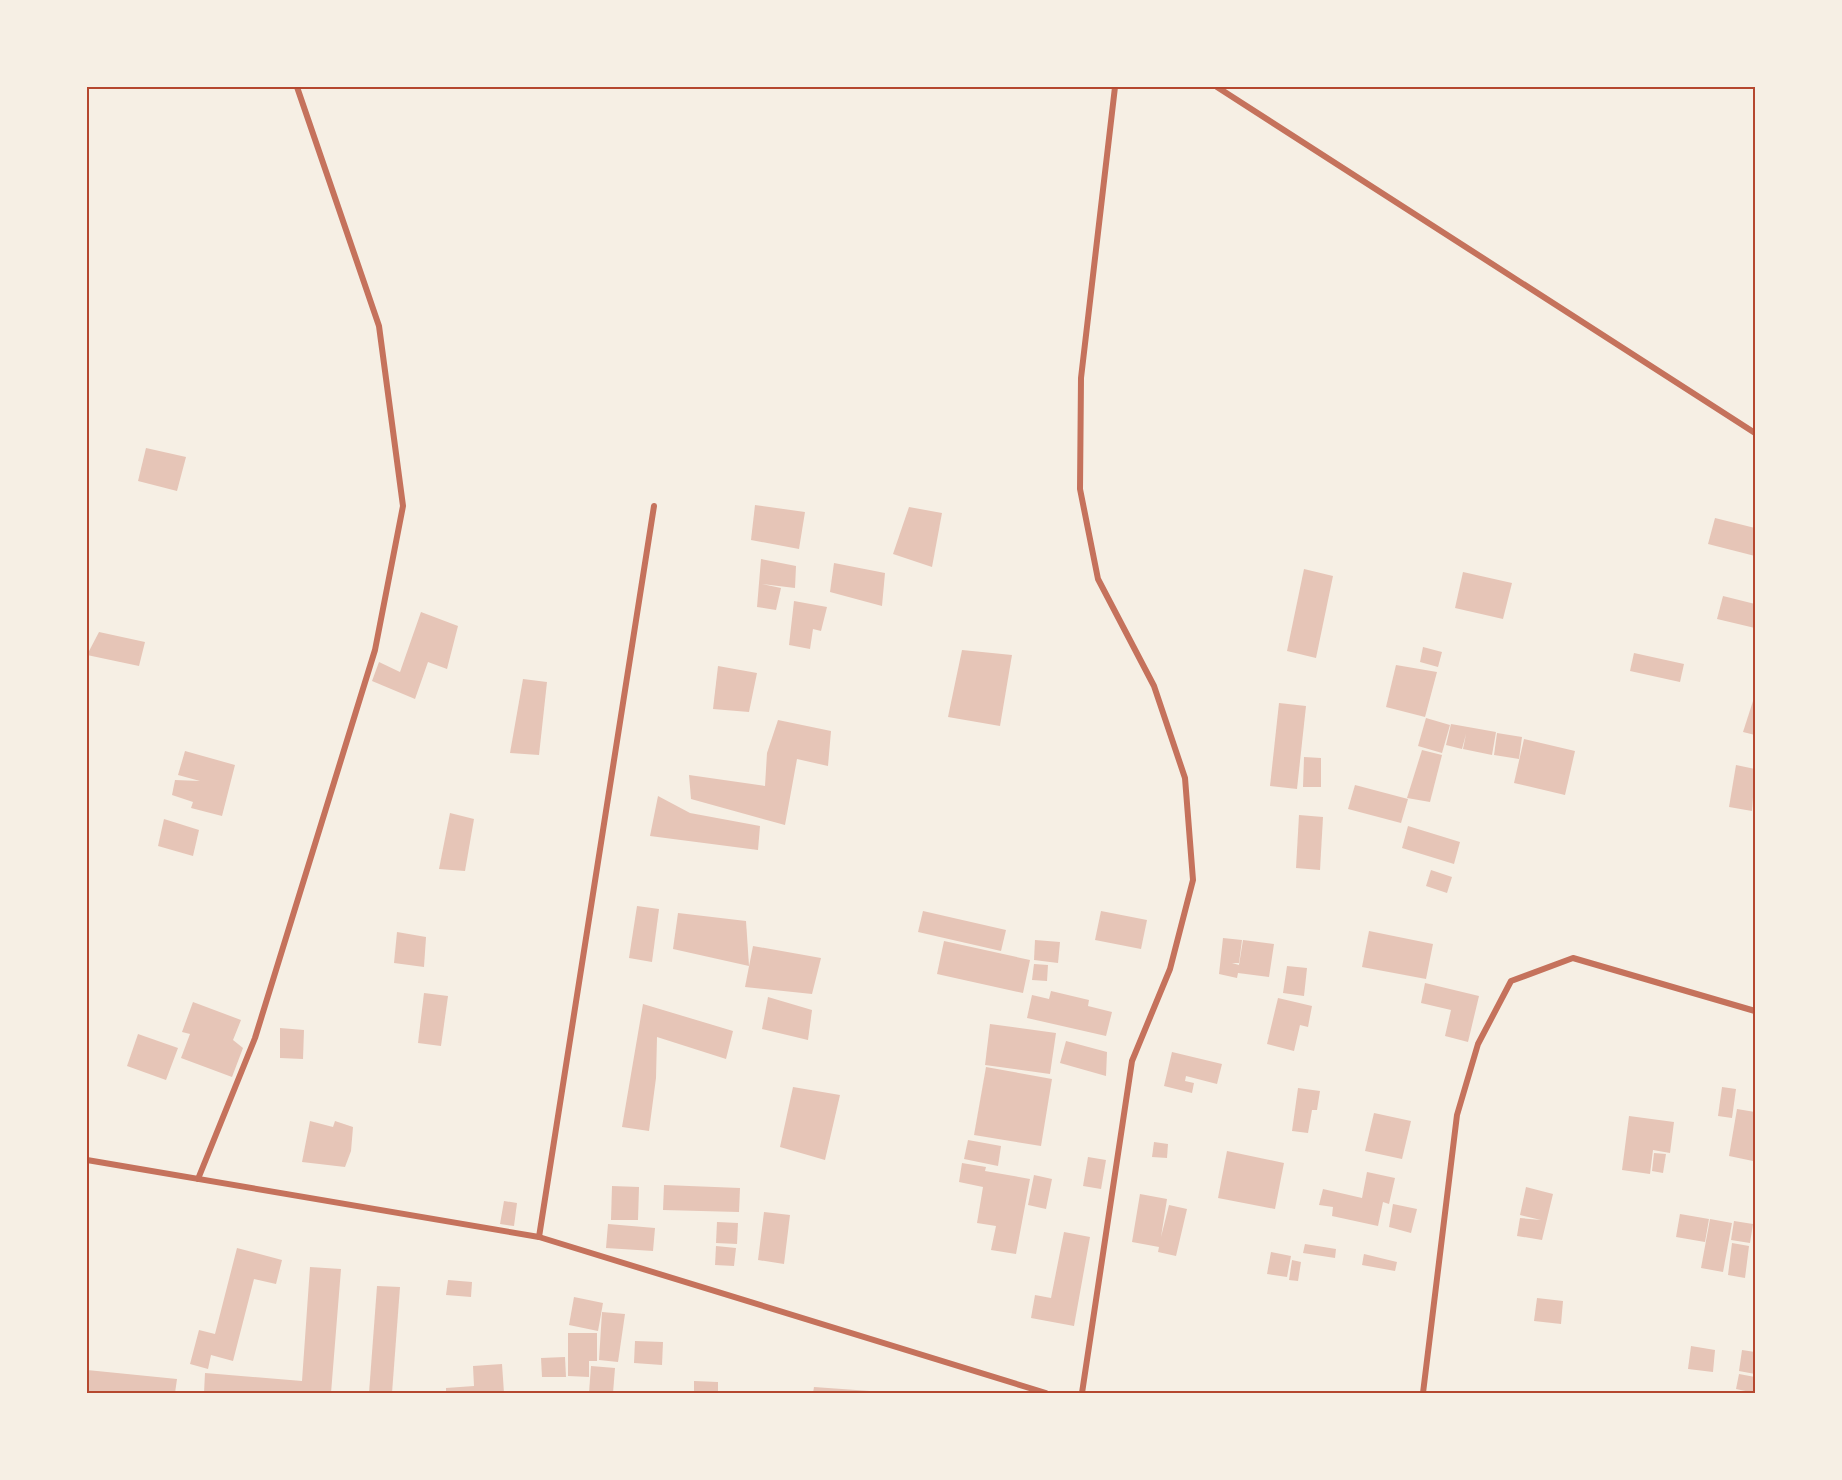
<svg xmlns="http://www.w3.org/2000/svg" width="1842" height="1480" font-family="'Archivo Narrow',sans-serif">
  <rect width="100%" height="100%" fill="#f6efe4"/>
  <g fill="#e6c5b7">
    <path d="M146 448 186 457 177 491 138 481Z"/>
    <path d="M755 505 805 512 799 549 751 540Z"/>
    <path d="M909 507 942 513 932 567 893 554Z"/>
    <path d="M1715 518 1755 528V556L1708 544Z"/>
    <path d="M761 559 796 566 795 588 762 584 781 588 776 610 757 607Z"/>
    <path d="M834 563 885 573 882 606 830 592Z"/>
    <path d="M1304 569 1333 576 1316 658 1287 651Z"/>
    <path d="M1463 572 1512 583 1503 619 1455 608Z"/>
    <path d="M1723 596 1755 604V628L1717 619Z"/>
    <path d="M794 601 827 607 821 631 813 629 810 649 789 645Z"/>
    <path d="M421 612 458 626 447 669 428 662 415 699 372 681 379 662 400 672Z"/>
    <path d="M99 632 145 642 139 666 87 655Z"/>
    <path d="M1423 647 1442 652 1438 667 1420 662Z"/>
    <path d="M962 650 1012 655 1000 726 948 717Z"/>
    <path d="M1634 653 1684 664 1680 682 1630 671Z"/>
    <path d="M1396 665 1437 672 1425 717 1386 707Z"/>
    <path d="M718 666 757 673 749 712 713 709Z"/>
    <path d="M523 679 547 682 539 755 510 753Z"/>
    <path d="M1753 701 1755 702V735L1743 732Z"/>
    <path d="M1279 703 1306 706 1297 789 1270 786Z"/>
    <path d="M1426 718 1450 725 1442 753 1418 746Z"/>
    <path d="M778 720 831 731 828 766 797 759 785 825 691 799 689 775 765 786 767 753Z"/>
    <path d="M1451 724 1496 732 1492 755 1463 749 1466 734 1462 749 1446 745Z"/>
    <path d="M1497 733 1522 737 1519 759 1494 755Z"/>
    <path d="M1524 739 1575 751 1565 795 1514 783Z"/>
    <path d="M1422 750 1442 755 1430 802 1407 798Z"/>
    <path d="M185 751 235 765 222 816 191 808 193 802 172 795 175 780 200 781 178 775Z"/>
    <path d="M1304 757 1321 758V787H1303Z"/>
    <path d="M1736 765 1755 769 1752 811 1729 807Z"/>
    <path d="M1355 785 1408 799 1401 823 1348 809Z"/>
    <path d="M658 796 690 813 760 826 758 850 650 836Z"/>
    <path d="M450 813 474 819 465 871 439 869Z"/>
    <path d="M1299 815 1323 817 1320 870 1296 868Z"/>
    <path d="M164 819 199 830 193 856 158 846Z"/>
    <path d="M1408 826 1460 842 1454 864 1402 848Z"/>
    <path d="M1431 870 1452 877 1447 893 1426 886Z"/>
    <path d="M637 906 659 909 652 962 629 958Z"/>
    <path d="M923 911 1006 930 1001 951 918 932Z"/>
    <path d="M1101 911 1147 920 1141 949 1095 940Z"/>
    <path d="M678 913 746 921 749 966 673 949Z"/>
    <path d="M1369 931 1433 944 1426 979 1362 967Z"/>
    <path d="M397 932 426 937 424 967 394 963Z"/>
    <path d="M1223 938 1242 940 1239 963H1232L1239 965 1243 940 1274 944 1269 977 1238 973 1237 978 1219 974Z"/>
    <path d="M1035 940 1060 942 1058 963 1034 960Z"/>
    <path d="M944 941 1030 960 1023 993 937 974Z"/>
    <path d="M753 946 821 958 812 994 745 987Z"/>
    <path d="M1034 964 1048 965 1047 981 1032 980Z"/>
    <path d="M1287 966 1307 968 1304 996 1283 993Z"/>
    <path d="M1425 983 1479 996 1468 1042 1445 1036 1451 1010 1421 1003Z"/>
    <path d="M1051 991 1089 1000 1088 1006 1112 1012 1106 1036 1027 1018 1032 995 1049 999Z"/>
    <path d="M424 993 448 996 441 1046 418 1043Z"/>
    <path d="M768 997 812 1010 808 1040 762 1029Z"/>
    <path d="M1278 998 1312 1006 1308 1027 1300 1025 1294 1051 1267 1044Z"/>
    <path d="M193 1002 241 1020 233 1040 243 1048 232 1077 181 1058 190 1034 182 1032Z"/>
    <path d="M643 1004 733 1031 726 1059 657 1037 656 1078 649 1131 622 1127Z"/>
    <path d="M990 1024 1056 1033 1050 1074 985 1065Z"/>
    <path d="M280 1028 304 1030 303 1059 280 1058Z"/>
    <path d="M138 1034 178 1048 166 1080 127 1066Z"/>
    <path d="M1066 1041 1107 1052 1106 1076 1060 1063Z"/>
    <path d="M1172 1052 1222 1064 1217 1084 1186 1076 1185 1081 1194 1083 1192 1093 1164 1086Z"/>
    <path d="M986 1067 1052 1079 1041 1146 974 1135Z"/>
    <path d="M793 1087 840 1095 825 1160 780 1147Z"/>
    <path d="M1722 1087 1736 1089 1732 1118 1718 1116Z"/>
    <path d="M1298 1088 1320 1091 1317 1110H1312L1308 1133 1292 1131Z"/>
    <path d="M1737 1109 1755 1112 1753 1161 1729 1156Z"/>
    <path d="M1374 1113 1411 1121 1402 1159 1365 1151Z"/>
    <path d="M1629 1116 1674 1122 1670 1153 1653 1150 1650 1174 1622 1170Z"/>
    <path d="M310 1121 333 1127 335 1121 353 1127 351 1151 345 1167 302 1162Z"/>
    <path d="M968 1140 1001 1146 998 1166 964 1159Z"/>
    <path d="M1154 1142 1168 1144 1167 1158 1152 1157Z"/>
    <path d="M1227 1151 1284 1163 1275 1209 1218 1198Z"/>
    <path d="M1654 1153 1666 1154 1663 1173 1652 1171Z"/>
    <path d="M1088 1157 1106 1160 1101 1189 1083 1186Z"/>
    <path d="M962 1163 986 1167 985 1171 1030 1179 1016 1254 991 1250 996 1226 977 1223 983 1187 959 1182Z"/>
    <path d="M1367 1172 1395 1178 1389 1204 1383 1202 1378 1226 1332 1216 1333 1207 1319 1205 1323 1189 1362 1198Z"/>
    <path d="M1034 1175 1052 1179 1046 1209 1028 1205Z"/>
    <path d="M664 1185 740 1188 739 1212 663 1210Z"/>
    <path d="M612 1186 639 1187 638 1220H611Z"/>
    <path d="M1526 1187 1553 1194 1542 1240 1517 1236 1520 1218 1541 1220 1520 1215Z"/>
    <path d="M1140 1194 1167 1199 1161 1237 1169 1205 1187 1209 1176 1256 1158 1252 1159 1247 1132 1242Z"/>
    <path d="M504 1201 517 1203 514 1226 500 1224Z"/>
    <path d="M1393 1204 1417 1209 1411 1233 1389 1227Z"/>
    <path d="M764 1212 790 1215 784 1264 758 1260Z"/>
    <path d="M1680 1214 1709 1219 1705 1242 1676 1237Z"/>
    <path d="M1710 1219 1732 1223 1723 1272 1701 1268Z"/>
    <path d="M1734 1221 1753 1224 1750 1243 1731 1240Z"/>
    <path d="M717 1222 738 1223 737 1244 716 1243Z"/>
    <path d="M608 1224 655 1228 653 1251 606 1248Z"/>
    <path d="M1064 1232 1090 1237 1074 1326 1031 1318 1035 1295 1051 1298Z"/>
    <path d="M1732 1243 1749 1246 1745 1278 1728 1275Z"/>
    <path d="M1305 1244 1336 1249 1335 1258 1303 1253Z"/>
    <path d="M716 1246 736 1248 734 1266 715 1265Z"/>
    <path d="M237 1248 282 1260 276 1284 254 1279 233 1361 211 1355 208 1369 190 1364 199 1330 215 1334Z"/>
    <path d="M1271 1252 1291 1256 1287 1277 1267 1274Z"/>
    <path d="M1364 1254 1397 1262 1395 1271 1362 1265Z"/>
    <path d="M1292 1260 1301 1262 1298 1281 1289 1280Z"/>
    <path d="M310 1267 341 1269 331 1393H204L205 1373 302 1381Z"/>
    <path d="M448 1280 472 1282 471 1297 446 1295Z"/>
    <path d="M377 1286 400 1287 392 1393H369Z"/>
    <path d="M574 1297 603 1303 598 1331 569 1325Z"/>
    <path d="M1537 1298 1563 1301 1561 1324 1534 1321Z"/>
    <path d="M602 1312 625 1314 618 1362 599 1360Z"/>
    <path d="M568 1333H597V1361H589V1377L568 1376Z"/>
    <path d="M635 1341 663 1342 662 1365 634 1363Z"/>
    <path d="M1691 1346 1715 1350 1713 1372 1688 1369Z"/>
    <path d="M1742 1350 1755 1352V1374L1739 1371Z"/>
    <path d="M565 1357 566 1377H542L541 1358Z"/>
    <path d="M502 1364 504 1393H446V1388L474 1386 473 1366Z"/>
    <path d="M591 1366 615 1368 613 1393H589Z"/>
    <path d="M87 1370 177 1379 175 1393H87Z"/>
    <path d="M1739 1374 1755 1377V1393L1736 1389Z"/>
    <path d="M694 1381 718 1382V1393H694Z"/>
    <path d="M814 1387 870 1391V1393H813Z"/>
  </g>
  <g fill="none" stroke-linecap="round" stroke-linejoin="round">
    <g stroke="#c5725c" stroke-width="6">
      <path d="M1217 87 1755 433"/>
      <path d="M87 1160 539 1237 1046 1393"/>
      <path d="M198 1179 255 1038 375 650 403 506 379 326 297 87"/>
      <path d="M539 1237 654 506"/>
      <path d="M1082 1393 1132 1061 1170 969 1193 880 1185 778 1154 686 1098 579 1080 489 1081 378 1115 87"/>
      <path d="M1423 1393 1457 1115 1478 1044 1511 981 1573 958 1755 1011"/>
    </g>
  </g>
  <rect width="1842" height="1480" fill="none" stroke="#f6efe4" stroke-width="177"/>
  <rect x="88" y="88" width="1666" height="1304" fill="none" stroke="#b5482f" stroke-width="2"/>
</svg>
